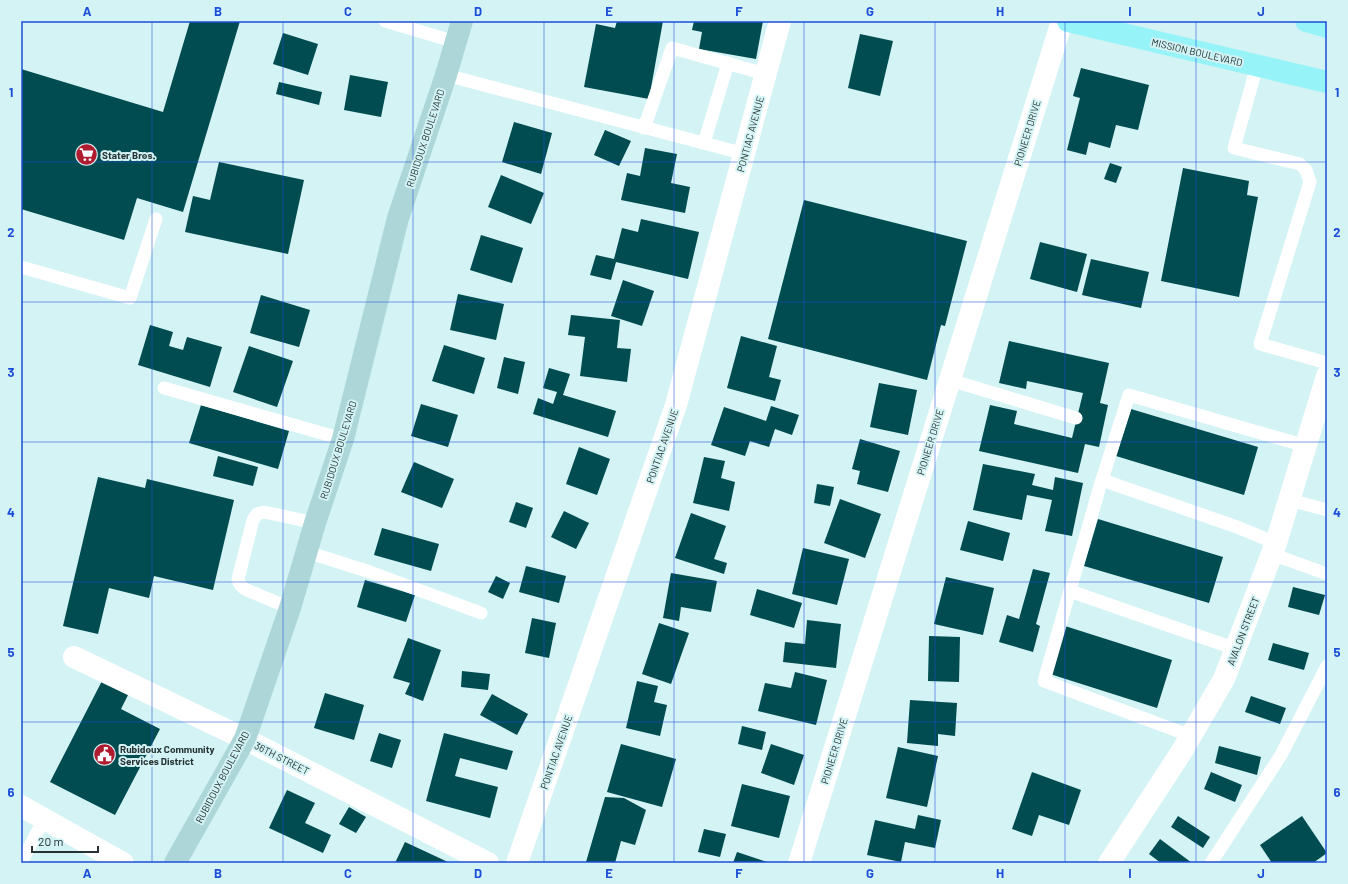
<svg xmlns="http://www.w3.org/2000/svg" width="1348" height="884" font-family="Barlow,sans-serif">
  <rect width="100%" height="100%" fill="#d3f3f5"/>
  <g fill="#004c50">
    <path d="M190 21H240L183 212 137 198 124 240 21 209V69L163 112Z"/>
    <path d="M617 21H663L649 99 584 87 596 24 615 28Z"/>
    <path d="M694 21H763L756 59 699 49 702 32 692 30Z"/>
    <path d="M283 33 318 44 308 75 273 64Z"/>
    <path d="M860 34 893 41 880 96 848 88Z"/>
    <path d="M1081 68 1149 85 1138 130 1116 125 1110 148 1089 142 1086 155 1067 150 1080 98 1073 96Z"/>
    <path d="M350 75 388 82 381 117 344 110Z"/>
    <path d="M279 82 322 92 319 105 276 94Z"/>
    <path d="M514 122 552 133 541 174 502 162Z"/>
    <path d="M605 130 631 141 619 166 594 155Z"/>
    <path d="M645 148 677 154 671 183 690 187 685 213 621 200 627 173 640 176Z"/>
    <path d="M219 162 304 180 288 254 185 232 193 196 210 200Z"/>
    <path d="M1110 163 1122 167 1116 183 1104 179Z"/>
    <path d="M1183 168 1249 181 1247 195 1258 197 1239 297 1161 281Z"/>
    <path d="M501 175 544 193 531 224 488 207Z"/>
    <path d="M804 200 967 241 945 326 941 325 927 380 768 339Z"/>
    <path d="M641 219 699 232 688 279 616 262 611 280 590 275 596 255 614 259 622 228 638 232Z"/>
    <path d="M481 235 523 248 512 283 470 270Z"/>
    <path d="M1040 242 1087 254 1077 292 1030 279Z"/>
    <path d="M1091 259 1149 272 1141 308 1082 295Z"/>
    <path d="M623 280 654 291 642 326 611 316Z"/>
    <path d="M458 294 504 304 496 340 450 330Z"/>
    <path d="M261 295 310 310 299 347 250 333Z"/>
    <path d="M571 315 620 320 617 348 631 349 627 382 580 376 585 337 568 335Z"/>
    <path d="M150 325 173 332 169 346 183 350 187 337 222 347 210 387 138 365Z"/>
    <path d="M741 336 777 346 769 377 781 380 775 401 727 388Z"/>
    <path d="M1009 341 1109 363 1100 403 1108 405 1099 447 1085 444 1078 473 979 451 990 405 1017 411 1014 424 1072 438 1083 393 1027 381 1026 389 999 383Z"/>
    <path d="M444 345 485 358 474 394 432 381Z"/>
    <path d="M249 346 293 361 277 407 233 392Z"/>
    <path d="M504 357 525 362 518 394 497 388Z"/>
    <path d="M549 368 570 374 563 395 616 411 608 437 533 414 538 398 553 404 557 392 543 388Z"/>
    <path d="M879 383 917 390 908 435 870 427Z"/>
    <path d="M421 404 458 415 448 447 411 436Z"/>
    <path d="M201 405 289 431 278 469 189 443Z"/>
    <path d="M771 406 799 415 792 435 775 429 769 447 750 441 745 456 711 445 724 407 766 421Z"/>
    <path d="M1131 409 1258 447 1244 495 1116 456Z"/>
    <path d="M860 439 900 451 888 492 857 484 860 471 852 469Z"/>
    <path d="M579 447 610 459 597 495 566 484Z"/>
    <path d="M218 456 258 467 253 486 213 476Z"/>
    <path d="M704 457 725 461 721 478 735 482 729 511 693 503Z"/>
    <path d="M414 462 454 479 442 508 401 492Z"/>
    <path d="M983 464 1035 474 1032 485 1053 490 1055 477 1083 483 1072 536 1045 531 1052 500 1027 495 1022 520 973 510Z"/>
    <path d="M98 477 145 488 147 479 234 500 213 590 154 576 149 598 109 588 98 634 63 626Z"/>
    <path d="M817 484 834 487 830 506 814 503Z"/>
    <path d="M840 499 881 514 865 558 824 543Z"/>
    <path d="M516 502 533 508 526 528 509 522Z"/>
    <path d="M564 511 589 523 576 549 551 537Z"/>
    <path d="M691 513 726 526 714 559 727 563 724 574 675 558Z"/>
    <path d="M1098 519 1223 557 1209 603 1084 566Z"/>
    <path d="M968 521 1010 533 1003 561 960 550Z"/>
    <path d="M382 528 439 544 431 571 374 555Z"/>
    <path d="M803 548 849 559 837 605 792 594Z"/>
    <path d="M526 566 566 576 559 603 519 592Z"/>
    <path d="M1033 569 1050 573 1036 624 1040 626 1033 652 999 642 1007 615 1019 619Z"/>
    <path d="M671 573 717 581 711 612 681 607 679 621 663 618Z"/>
    <path d="M496 576 510 583 503 599 488 592Z"/>
    <path d="M946 577 994 588 983 635 934 624Z"/>
    <path d="M365 580 415 595 406 622 357 607Z"/>
    <path d="M1293 587 1325 595 1319 615 1288 607Z"/>
    <path d="M757 589 802 603 794 628 750 615Z"/>
    <path d="M532 618 556 623 549 658 525 653Z"/>
    <path d="M807 620 841 624 836 668 783 662 785 642 805 644Z"/>
    <path d="M659 623 689 633 671 684 642 674Z"/>
    <path d="M1065 626 1172 660 1157 708 1050 674Z"/>
    <path d="M929 636 960 637 959 682 928 681Z"/>
    <path d="M408 638 441 650 423 701 405 694 410 683 393 678Z"/>
    <path d="M1273 643 1309 653 1304 670 1268 660Z"/>
    <path d="M462 671 490 674 488 690 461 687Z"/>
    <path d="M795 672 827 680 816 725 758 711 765 683 791 688Z"/>
    <path d="M103 679 129 693 121 709 160 729 115 815 50 782Z"/>
    <path d="M637 681 658 686 654 702 667 705 660 736 626 728Z"/>
    <path d="M325 693 364 705 354 740 314 728Z"/>
    <path d="M492 694 528 714 517 735 480 715Z"/>
    <path d="M1251 696 1286 708 1280 724 1245 712Z"/>
    <path d="M910 700 957 703 955 736 938 734V746L907 743Z"/>
    <path d="M742 726 766 732 762 750 738 744Z"/>
    <path d="M379 733 401 740 392 768 370 761Z"/>
    <path d="M444 733 513 751 507 770 460 758 455 776 498 787 490 818 426 801Z"/>
    <path d="M621 744 676 759 662 807 607 792Z"/>
    <path d="M771 744 804 755 794 785 761 773Z"/>
    <path d="M1219 746 1261 757 1257 775 1215 763Z"/>
    <path d="M898 747 938 756 927 807 886 798Z"/>
    <path d="M1032 772 1081 790 1069 825 1039 815 1032 836 1012 829Z"/>
    <path d="M1211 772 1242 785 1235 802 1204 789Z"/>
    <path d="M742 784 790 796 779 838 731 826Z"/>
    <path d="M287 790 315 803 305 823 331 835 323 853 269 828Z"/>
    <path d="M605 797 624 798 646 810 635 845 621 841 615 863H590L586 862Z"/>
    <path d="M349 807 366 817 356 833 339 824Z"/>
    <path d="M918 815 941 820 935 848 905 842 901 862 867 855 875 820 915 829Z"/>
    <path d="M1178 816 1210 837 1203 848 1171 827Z"/>
    <path d="M1302 816 1327 853 1313 863H1272L1260 845Z"/>
    <path d="M704 829 726 834 720 857 698 852Z"/>
    <path d="M1160 839 1192 863H1161L1149 854Z"/>
    <path d="M405 842 450 863H395Z"/>
    <path d="M737 852 770 863H733Z"/>
  </g>
  <g fill="none" stroke-linecap="round" stroke-linejoin="round">
    <g stroke="#fff" stroke-width="13">
      <path d="M385 21 456 42"/>
      <path d="M1257 66 1234 148 1300 164 1306 170 1310 182 1260 344 1327 363"/>
      <path d="M446 75 745 154"/>
      <path d="M644 128 672 48 766 74"/>
      <path d="M704 143 728 63"/>
      <path d="M21 267 130 298 156 219"/>
      <path d="M950 380 1076 418"/>
      <path d="M164 388 343 439"/>
      <path d="M1102 480 1237 527 1276 543"/>
      <path d="M1290 500 1327 510"/>
      <path d="M307 552 370 572 481 613"/>
      <path d="M1272 554 1327 574"/>
      <path d="M1070 591 1236 649"/>
      <path d="M290 608 247 590C241 587 239 584 238 579L253 520 257 514 264 512 315 523"/>
      <path d="M1191 736 1044 681 1100 486 1129 395 1306 446"/>
      <path d="M21 863 44 819"/>
      <path d="M1211 863 1281 755 1327 666"/>
    </g>
    <g stroke="#fff" stroke-width="22">
      <path d="M74 657 245 739 488 863"/>
      <path d="M21 806 123 863"/>
      <path d="M517 863 676 405 780 21"/>
      <path d="M799 863 1062 21"/>
      <path d="M1109 863 1182 751 1224 679 1276 543 1327 376"/>
    </g>
    <path stroke="#add6d9" stroke-width="22" d="M175 863 245 739 290 608 315 523 343 439 398 218 446 75 462 21"/>
    <g stroke="#96f3f8" stroke-width="22">
      <path d="M1068 21 1327 82"/>
      <path d="M1306 21 1327 27"/>
    </g>
  </g>
  <path fill="none" stroke="#1d4ed8" stroke-width="1" stroke-opacity="0.55" d="M152 21V863M283 21V863M413 21V863M544 21V863M674 21V863M804 21V863M935 21V863M1065 21V863M1196 21V863M21 162H1327M21 302H1327M21 442H1327M21 582H1327M21 722H1327"/>
  <defs>
    <symbol id="supermarket-disc" viewBox="-11 -11 22 22"><circle r="9.5" fill="#af1b2f" stroke="#d3f3f5"/><path d="M-6-5.5h2.5l.6 2H6L4.5 2H-2.5L-4.4-4H-6ZM-1.5 3.2a1.3 1.3 0 1 0 .1 0ZM3 3.2a1.3 1.3 0 1 0 .1 0Z" fill="#fff"/></symbol>
    <symbol id="civic-disc" viewBox="-11 -11 22 22"><circle r="9.5" fill="#af1b2f" stroke="#d3f3f5"/><path d="M-.6-6.5H3V-4.5H.6V-3L4-1V1h2V6H-6V1h2V-1L-.6-3ZM-1.2 2.5V6h2.4V2.5Z" fill="#fff"/></symbol>
  </defs>
  <g fill-rule="evenodd">
    <use href="#supermarket-disc" x="74" y="142" width="25" height="25"/>
    <use href="#civic-disc" x="92" y="742" width="25" height="25"/>
  </g>
  <g text-anchor="middle" stroke-width="4" stroke-linejoin="round" paint-order="stroke">
    <g font-size="10" fill="#263233" stroke="#d3f3f5">
      <text transform="translate(1197 52) rotate(13)" y="4">MISSION BOULEVARD</text>
      <text transform="translate(1027 133) rotate(-73)" y="4">PIONEER DRIVE</text>
      <text transform="translate(750 134) rotate(-75)" y="4">PONTIAC AVENUE</text>
      <text transform="translate(425 138) rotate(-72)" y="4">RUBIDOUX BOULEVARD</text>
      <text transform="translate(930 442) rotate(-73)" y="4">PIONEER DRIVE</text>
      <text transform="translate(662 446) rotate(-71)" y="4">PONTIAC AVENUE</text>
      <text transform="translate(338 450) rotate(-73)" y="4">RUBIDOUX BOULEVARD</text>
      <text transform="translate(1243 631) rotate(-69)" y="4">AVALON STREET</text>
      <text transform="translate(834 751) rotate(-73)" y="4">PIONEER DRIVE</text>
      <text transform="translate(556 752) rotate(-71)" y="4">PONTIAC AVENUE</text>
      <text transform="translate(282 758) rotate(27)" y="4">36TH STREET</text>
      <text transform="translate(222 777) rotate(-62)" y="4">RUBIDOUX BOULEVARD</text>
    </g>
    <g font-size="10" font-weight="bold" fill="#263233" stroke="#d3f3f5" text-anchor="start">
      <text x="102" y="159">Stater Bros.</text>
      <text x="120" y="753">Rubidoux Community<tspan x="120" dy="12">Services District</tspan></text>
    </g>
  </g>
  <rect width="1348" height="884" fill="none" stroke="#d3f3f5" stroke-width="44"/>
  <path d="M32 846v6h66v-6" fill="none" stroke="#263233" stroke-width="2"/>
  <text x="38" y="846" font-size="12" fill="#263233" stroke="#d3f3f5" stroke-width="3" paint-order="stroke">20 m</text>
  <rect x="22" y="22" width="1304" height="840" fill="none" stroke="#1d4ed8" stroke-width="1.5"/>
  <g font-size="13" text-anchor="middle" font-weight="bold" fill="#1d4ed8">
    <text x="87" y="16">A</text>
    <text x="218" y="16">B</text>
    <text x="348" y="16">C</text>
    <text x="478" y="16">D</text>
    <text x="609" y="16">E</text>
    <text x="739" y="16">F</text>
    <text x="870" y="16">G</text>
    <text x="1000" y="16">H</text>
    <text x="1130" y="16">I</text>
    <text x="1261" y="16">J</text>
    <text x="11" y="97">1</text>
    <text x="1337" y="97">1</text>
    <text x="11" y="237">2</text>
    <text x="1337" y="237">2</text>
    <text x="11" y="377">3</text>
    <text x="1337" y="377">3</text>
    <text x="11" y="517">4</text>
    <text x="1337" y="517">4</text>
    <text x="11" y="657">5</text>
    <text x="1337" y="657">5</text>
    <text x="11" y="797">6</text>
    <text x="1337" y="797">6</text>
    <text x="87" y="878">A</text>
    <text x="218" y="878">B</text>
    <text x="348" y="878">C</text>
    <text x="478" y="878">D</text>
    <text x="609" y="878">E</text>
    <text x="739" y="878">F</text>
    <text x="870" y="878">G</text>
    <text x="1000" y="878">H</text>
    <text x="1130" y="878">I</text>
    <text x="1261" y="878">J</text>
  </g>
</svg>
